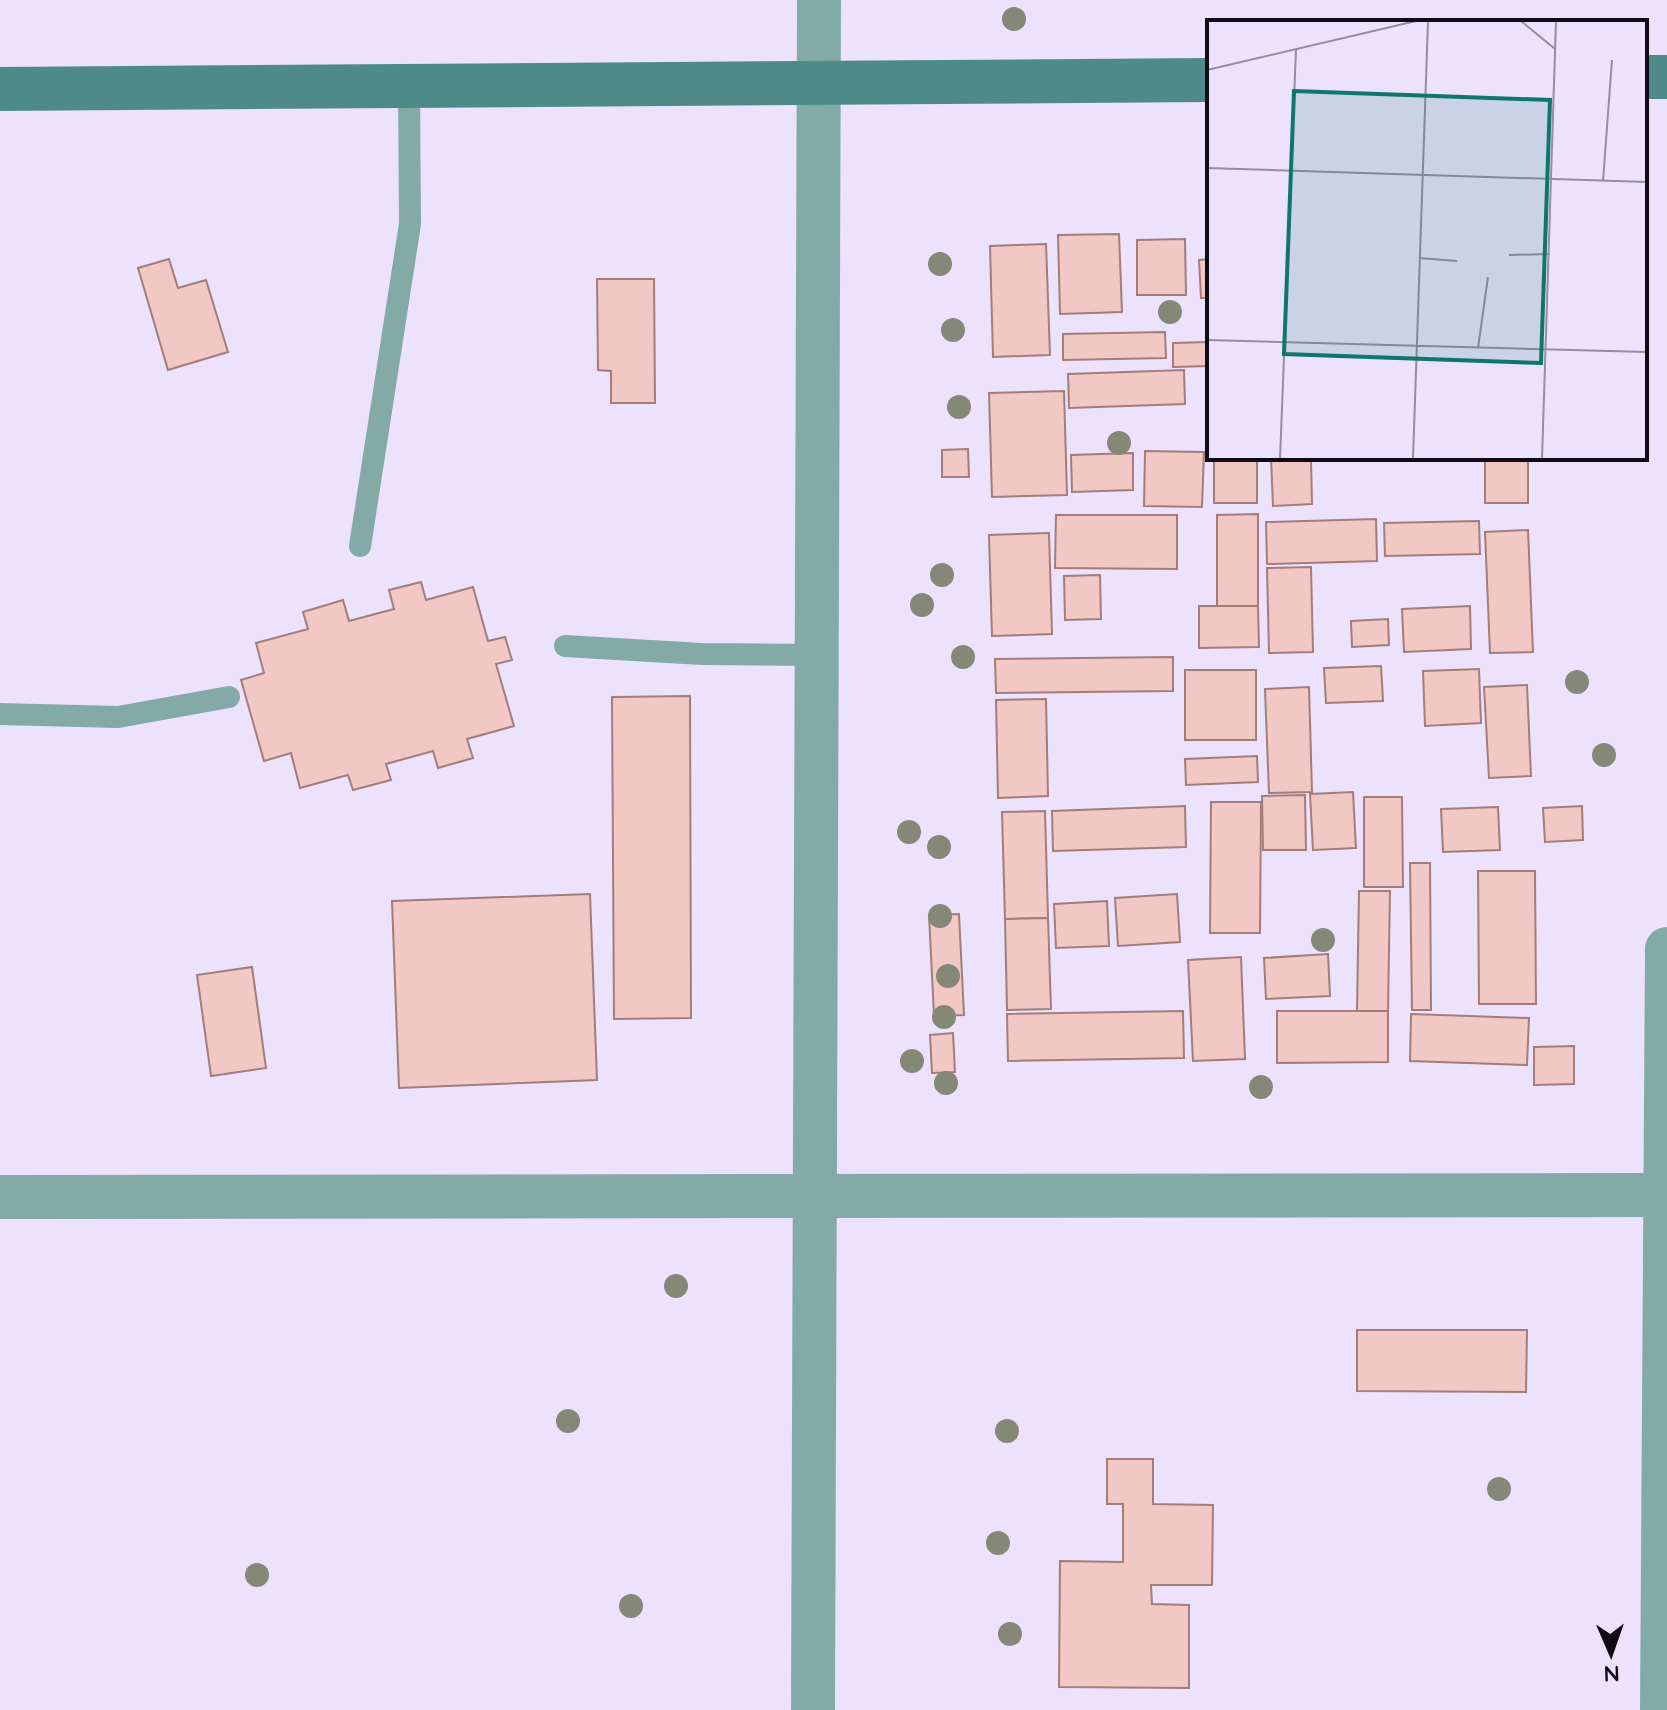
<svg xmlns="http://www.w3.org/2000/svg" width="1667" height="1710" font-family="Quicksand,sans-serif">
  <rect width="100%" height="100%" fill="#ece2fd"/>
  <g fill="#f2c8c4" stroke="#a27d79" stroke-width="2">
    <path d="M1119 234 1122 312 1060 314 1058 235Z"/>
    <path d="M1185 239 1186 295H1137V240Z"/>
    <path d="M1046 244 1050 355 993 357 990 246Z"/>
    <path d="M169 259 178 288 206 280 228 352 168 370 138 268Z"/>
    <path d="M1209 259V298H1201L1199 260Z"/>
    <path d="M597 279H654L655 403H611V371L598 370Z"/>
    <path d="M1165 332 1166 358 1063 360V334Z"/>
    <path d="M1209 342V366L1173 367V343Z"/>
    <path d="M1184 370 1185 404 1069 408 1068 374Z"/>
    <path d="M1064 391 1067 495 992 497 989 393Z"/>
    <path d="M968 449 969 477H942V450Z"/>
    <path d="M1145 451 1204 452 1202 507 1144 506Z"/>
    <path d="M1133 453V490L1072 492 1071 455Z"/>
    <rect x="1214" y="458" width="43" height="45"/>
    <path d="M1271 458H1311L1312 504 1273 506Z"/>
    <rect x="1485" y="458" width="43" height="45"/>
    <path d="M1258 514V606H1217V515Z"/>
    <path d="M1056 515H1177V569L1055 568Z"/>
    <path d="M1376 519 1377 561 1267 564 1266 522Z"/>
    <path d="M1479 521 1480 554 1385 556 1384 523Z"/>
    <path d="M1528 530 1533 652 1490 653 1485 532Z"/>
    <path d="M1049 533 1052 634 992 636 989 535Z"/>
    <path d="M1311 567 1313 652 1269 653 1267 568Z"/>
    <path d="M1100 575 1101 619 1065 620 1064 576Z"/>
    <path d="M421 582 426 600 473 587 488 641 505 637 512 660 496 664 514 726 467 739 473 758 438 768 433 751 386 764 391 780 353 790 348 775 300 788 291 753 264 761 241 680 264 673 256 643 308 629 303 612 343 600 349 621 394 609 389 590Z"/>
    <path d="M1199 606H1258L1259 647 1199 648Z"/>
    <path d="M1470 606 1471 649 1404 652 1402 609Z"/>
    <path d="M1388 619 1389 645 1352 647 1351 621Z"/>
    <path d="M1173 657V691L996 693 995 659Z"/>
    <path d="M1381 666 1383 701 1326 703 1324 668Z"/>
    <path d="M1479 669 1481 723 1425 726 1423 671Z"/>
    <rect x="1185" y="670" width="71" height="70"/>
    <path d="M1527 685 1531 776 1489 778 1484 687Z"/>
    <path d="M1309 687 1312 792 1269 793 1265 689Z"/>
    <path d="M690 696 691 1018 614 1019 612 697Z"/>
    <path d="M1046 699 1048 796 998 798 996 700Z"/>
    <path d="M1257 756 1258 782 1186 785 1185 759Z"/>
    <path d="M1353 792 1356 848 1313 850 1310 794Z"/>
    <path d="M1305 795 1306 850H1263L1262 796Z"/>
    <path d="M1364 797H1402L1403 887H1364Z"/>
    <path d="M1211 802H1261L1260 933H1210Z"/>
    <path d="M1185 806 1186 847 1053 851 1052 811Z"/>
    <path d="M1582 806 1583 840 1545 842 1543 808Z"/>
    <path d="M1498 807 1500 850 1443 852 1441 809Z"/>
    <path d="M1045 811 1048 918 1005 919 1002 812Z"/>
    <path d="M1410 863H1430L1431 1010H1412Z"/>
    <path d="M1478 871H1535L1536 1004H1479Z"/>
    <path d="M1359 891H1390L1388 1011H1357Z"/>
    <path d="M590 894 597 1080 399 1088 392 901Z"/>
    <path d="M1177 894 1180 942 1118 946 1115 898Z"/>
    <path d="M1107 901 1109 946 1056 948 1054 904Z"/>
    <path d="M959 914 964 1015 934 1016 929 915Z"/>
    <path d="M1048 918 1051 1009 1007 1010 1005 919Z"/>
    <path d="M1328 954 1330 996 1266 999 1264 958Z"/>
    <path d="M1241 957 1245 1059 1193 1061 1188 960Z"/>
    <path d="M252 967 266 1068 211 1076 197 975Z"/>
    <path d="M1183 1011 1184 1058 1008 1061 1007 1014Z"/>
    <path d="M1277 1011H1388V1062L1277 1063Z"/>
    <path d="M1411 1014 1529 1018 1527 1065 1410 1061Z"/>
    <path d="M953 1033 955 1072 932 1073 930 1035Z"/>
    <path d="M1574 1046V1084L1534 1085V1047Z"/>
    <path d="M1357 1330H1527L1526 1392 1357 1391Z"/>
    <path d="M1107 1459H1153V1504L1213 1505 1212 1585H1151L1152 1604 1189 1605V1688L1059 1687 1060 1561 1123 1562V1504H1107Z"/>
  </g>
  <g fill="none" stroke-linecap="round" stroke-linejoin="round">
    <g stroke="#83aaa7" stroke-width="22">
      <path d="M360 546 410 224 409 86"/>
      <path d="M565 646 702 654 818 655"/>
      <path d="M0 714 118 717 229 697"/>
    </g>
    <g stroke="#83aaa7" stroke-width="44">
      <path d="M0 1197 1667 1195"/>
      <path d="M813 1710 819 0"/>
      <path d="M1662 1710 1667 949"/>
    </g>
    <g stroke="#4e8b88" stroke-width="44">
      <path d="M1645 77H1667"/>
      <path d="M0 89 1209 80"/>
    </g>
  </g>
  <g fill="#868877">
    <circle cx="1014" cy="19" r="12"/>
    <circle cx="940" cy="264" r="12"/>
    <circle cx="1170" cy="312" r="12"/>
    <circle cx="953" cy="330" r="12"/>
    <circle cx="959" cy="407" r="12"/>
    <circle cx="1119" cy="443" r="12"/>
    <circle cx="942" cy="575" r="12"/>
    <circle cx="922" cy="605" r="12"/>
    <circle cx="963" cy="657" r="12"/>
    <circle cx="1577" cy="682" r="12"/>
    <circle cx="1604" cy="755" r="12"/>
    <circle cx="909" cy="832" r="12"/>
    <circle cx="939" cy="847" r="12"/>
    <circle cx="940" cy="916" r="12"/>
    <circle cx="1323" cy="940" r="12"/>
    <circle cx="948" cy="976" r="12"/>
    <circle cx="944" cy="1017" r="12"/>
    <circle cx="912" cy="1061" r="12"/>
    <circle cx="946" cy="1083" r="12"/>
    <circle cx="1261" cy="1087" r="12"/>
    <circle cx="676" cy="1286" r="12"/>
    <circle cx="568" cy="1421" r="12"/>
    <circle cx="1007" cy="1431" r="12"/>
    <circle cx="1499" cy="1489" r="12"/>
    <circle cx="998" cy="1543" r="12"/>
    <circle cx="257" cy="1575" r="12"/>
    <circle cx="631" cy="1606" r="12"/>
    <circle cx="1010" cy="1634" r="12"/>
  </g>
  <g transform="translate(1207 20)">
    <rect width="440" height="440" fill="#ece2fd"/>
    <path fill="none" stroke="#948ca0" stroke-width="2" d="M314 1 348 29M0 50 209 1M0 148 440 162M396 161 405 40M302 235 343 234M212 238 250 241M0 320 440 332M271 328 281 257M73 439 89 29M206 439 221 1M335 439 349 1"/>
    <path fill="#0f766e" fill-opacity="0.15" stroke="#0f766e" stroke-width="4" d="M87 71 343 80 334 343 77 334Z"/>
    <rect width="440" height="440" fill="none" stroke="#0f0a15" stroke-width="4"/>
  </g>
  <g transform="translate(1611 1654) rotate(178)" stroke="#ece2fd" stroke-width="6" paint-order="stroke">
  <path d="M0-6L14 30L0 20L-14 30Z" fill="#0f0a15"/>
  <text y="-12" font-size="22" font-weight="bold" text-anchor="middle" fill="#0f0a15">N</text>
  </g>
</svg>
